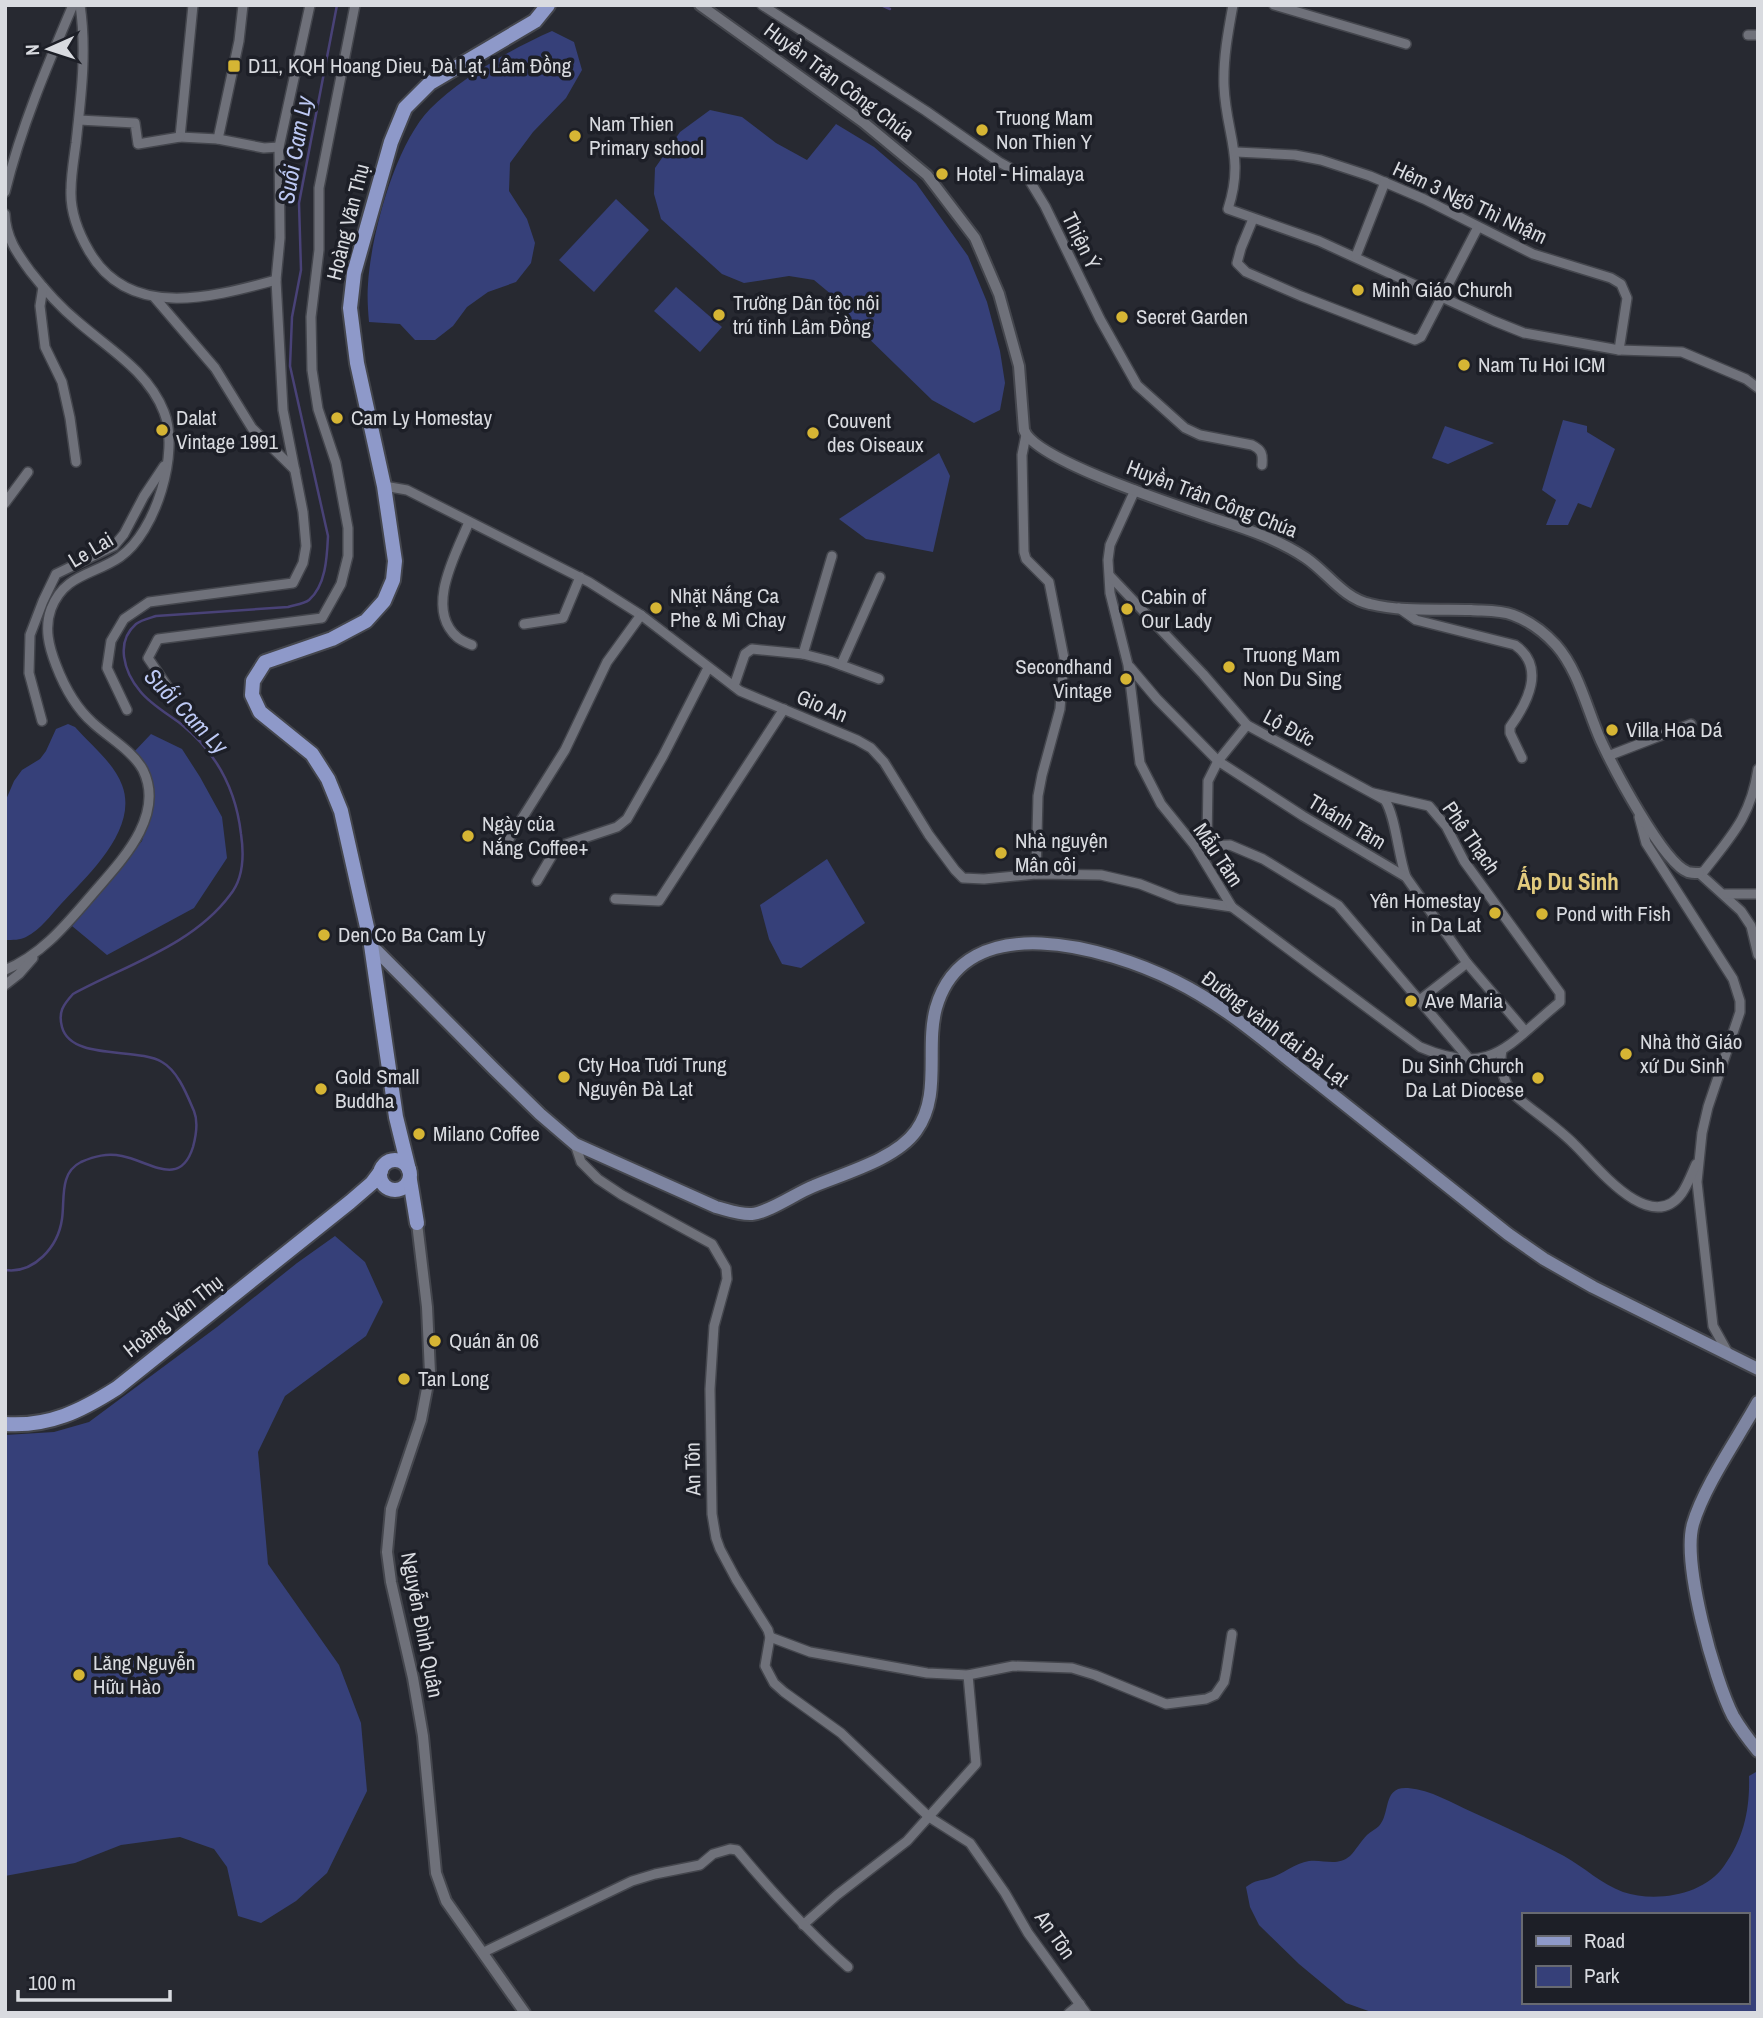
<svg xmlns="http://www.w3.org/2000/svg" width="1763" height="2018" font-family="'Archivo Narrow',sans-serif">
  <rect width="100%" height="100%" fill="#272931"/>
  <g fill="#364079" fill-rule="evenodd">
    <path d="M552 31 574 42 582 70 566 98 533 132 510 163 509 191 527 219 535 243 531 263 516 282 488 292 467 307 453 326 435 340H415L400 324 369 322C368 310 367 297 368 284 371 235 395 145 430 109 461 78 511 49 552 31Z"/>
    <path d="M710 110 742 117 776 143 807 160 836 124 874 147 916 183 968 256 987 302 1000 351 1005 383 1000 410 974 423 932 400 859 329 832 295 814 280 789 276 744 283 722 274 661 219 654 194 655 168 680 132Z"/>
    <path d="M616 199 649 230 594 292 559 260Z"/>
    <path d="M676 287 722 327 700 352 654 311Z"/>
    <path d="M1563 420 1587 426V432L1615 449 1591 508 1578 503 1568 525H1546L1556 500 1542 490Z"/>
    <path d="M1445 426 1494 443 1448 464 1432 458Z"/>
    <path d="M939 453 950 476 933 552 866 539 839 519Z"/>
    <path d="M68 724 75 727C90 744 114 763 122 785 139 829 88 875 61 904 51 915 40 930 26 937 20 940 13 940 5 940V802L14 781 22 770 40 759 46 751 56 729Z"/>
    <path d="M151 734 182 749 200 777 222 817 227 858 194 908 107 955 72 926 142 841 150 813 152 779 133 753Z"/>
    <path d="M827 859 865 923 801 968 782 964 769 939 760 905Z"/>
    <path d="M335 1236 365 1262 383 1302 366 1336 285 1396 258 1452 268 1564 339 1665 361 1723 367 1791 327 1873 296 1901 261 1923 238 1916 227 1867 214 1849 180 1837 121 1845 75 1863 5 1876V1435L54 1432 89 1422 217 1327 297 1263Z"/>
    <path d="M1756 1772 1758 1774V2013H1374L1346 2003 1299 1964 1259 1925 1250 1907 1246 1887C1255 1880 1260 1881 1270 1878 1283 1874 1295 1863 1309 1861 1323 1859 1337 1867 1350 1856 1356 1850 1360 1842 1367 1835 1370 1832 1376 1829 1379 1826 1391 1813 1382 1786 1408 1788 1431 1790 1452 1803 1472 1812 1503 1826 1534 1840 1564 1856 1584 1867 1601 1884 1623 1892 1656 1903 1704 1895 1724 1866 1744 1838 1750 1809 1749 1776ZM1523 1915H1747V2002H1523Z"/>
  </g>
  <g fill="none" stroke-linecap="round" stroke-linejoin="round">
    <g stroke="#494277" stroke-width="2.5">
      <path d="M881 5 890 9"/>
      <path d="M5 1270C34 1274 58 1247 62 1219 65 1199 59 1173 81 1162 95 1156 107 1153 122 1156 149 1161 180 1189 193 1147 196 1136 198 1121 194 1111 187 1095 178 1071 162 1062 137 1047 71 1061 62 1027 58 1012 63 1005 73 994 126 965 193 945 230 895 244 878 244 854 241 834 236 790 216 752 181 724 168 714 150 704 140 691 124 672 115 642 136 624 141 620 150 618 156 616L288 607C294 605 304 604 309 600 326 585 327 557 328 536L290 366 292 317 301 270 299 203 337 5"/>
    </g>
    <defs>
      <g id="minor">
        <path d="M80 5C87 51 81 97 76 143 74 158 71 175 71 190 70 212 78 232 89 251 129 321 213 297 276 280"/>
        <path d="M193 5 180 137 218 139 264 148 279 147"/>
        <path d="M762 5 926 111 999 162 1028 178 1045 206 1100 319 1137 385 1185 428 1200 435 1252 445C1262 450 1263 454 1262 465"/>
        <path d="M1233 5C1228 32 1223 59 1224 86 1226 135 1245 157 1228 209L1319 241 1494 321 1524 333 1619 350 1682 352 1746 379 1758 388"/>
        <path d="M1274 5 1406 44"/>
        <path d="M1748 35H1758"/>
        <path d="M79 120 135 123 138 144 180 137"/>
        <path d="M218 139 239 41 243 5"/>
        <path d="M1236 152 1295 155 1321 160 1370 176 1424 199 1533 254 1611 278 1621 284 1627 298 1619 350"/>
        <path d="M5 192C21 127 47 66 73 5"/>
        <path d="M5 214C6 238 17 253 30 271 44 289 60 307 77 321 109 349 148 371 164 412 180 452 156 532 120 557 94 575 64 574 51 609 44 628 49 647 56 665 64 686 76 708 93 723 108 737 133 751 143 770 165 815 123 859 96 890 69 921 44 954 5 970"/>
        <path d="M1253 219 1241 248 1237 263 1246 272 1301 296 1415 340 1421 337 1478 227"/>
        <path d="M1356 256 1385 182"/>
        <path d="M43 287 40 306 45 347 62 382 70 418 76 462"/>
        <path d="M155 298 215 368 252 428 295 470"/>
        <path d="M1026 435 1022 455 1024 552 1026 559 1049 582 1064 658 1060 709 1042 775 1038 796 1036 874"/>
        <path d="M384 486 407 490 589 582 641 615 740 691 857 740 871 748 884 762 929 835 955 870 963 878 984 879 1036 874 1101 875 1140 884 1178 899 1232 907"/>
        <path d="M1135 490 1110 545 1108 560 1110 593 1128 665 1140 763 1161 804 1195 846 1232 907 1420 1047C1492 1078 1507 1045 1560 1002V993L1464 861 1446 826 1429 806 1373 793"/>
        <path d="M5 503 28 472"/>
        <path d="M469 522C457 552 424 608 457 637 460 640 467 643 472 645"/>
        <path d="M1110 576 1203 674 1247 725 1385 800C1396 818 1398 855 1406 877"/>
        <path d="M1399 608 1416 620 1515 645C1546 667 1528 702 1510 727V733L1522 758"/>
        <path d="M524 624 563 618 580 577"/>
        <path d="M803 654 832 556"/>
        <path d="M841 665 880 577"/>
        <path d="M1130 667 1157 699 1218 761 1303 816 1406 877 1467 963 1525 1031"/>
        <path d="M167 686 148 658 158 639 322 618 341 584 348 556V528L336 463 318 409 312 370 311 317 319 250V188L355 5"/>
        <path d="M734 686 745 654 752 649 803 654 830 661 879 679"/>
        <path d="M127 710 107 668 111 641 124 619 149 602 293 583 303 563 306 546 303 512 283 410 276 280 280 238 279 147 310 5"/>
        <path d="M42 721 29 673 30 635 43 601 56 574 114 546 124 534 144 496 164 466"/>
        <path d="M1608 756 1691 724"/>
        <path d="M1758 769C1751 816 1732 835 1704 871L1699 873 1741 911 1751 926 1758 955"/>
        <path d="M1639 817 1646 843 1733 979 1740 1001V1012L1708 1107 1702 1133 1697 1182 1713 1326 1728 1353"/>
        <path d="M1207 844 1208 781 1218 761 1247 725"/>
        <path d="M1195 846 1230 845 1263 859 1338 905 1471 1061"/>
        <path d="M501 852 565 750 607 662 641 615"/>
        <path d="M537 881 557 847 617 827 627 819 663 756 708 668"/>
        <path d="M1725 894H1758"/>
        <path d="M615 899 659 901 784 709"/>
        <path d="M5 985 19 974 33 958"/>
        <path d="M1421 999 1467 963"/>
        <path d="M1502 1050C1499 1066 1503 1078 1511 1092 1531 1110 1555 1125 1574 1144 1596 1165 1650 1237 1682 1193 1688 1184 1692 1173 1696 1164"/>
        <path d="M575 1144 581 1162 598 1179 622 1195 712 1244 726 1268 727 1279 714 1326 710 1389 712 1514 716 1538 720 1549 736 1579 768 1630 770 1637 765 1666 774 1683 784 1692 841 1733 929 1817 970 1843 1005 1893 1028 1933 1086 2013"/>
        <path d="M770 1637 810 1652 927 1673 968 1675 1013 1666 1072 1668 1095 1675 1166 1704 1206 1699 1215 1695 1224 1682 1226 1672 1232 1634"/>
        <path d="M803 1925 837 1895 907 1841 976 1764 968 1675"/>
        <path d="M484 1952 632 1881 655 1874 700 1865 713 1854 730 1849 737 1850C772 1892 807 1931 848 1967"/>
        <path d="M1069 2013 1080 2004"/>
      </g>
      <g id="tertiary">
        <path d="M700 5 863 122 927 175 975 238 999 294 1019 366 1024 430C1035 461 1184 508 1219 520 1250 530 1279 540 1306 558 1328 573 1343 598 1370 604 1402 612 1438 609 1471 610 1484 611 1500 610 1513 615 1529 621 1544 632 1556 645 1579 671 1587 710 1601 741 1613 767 1663 863 1688 872 1691 873 1695 873 1699 873"/>
        <path d="M417 1223 427 1307 430 1373 421 1420 391 1509 387 1552 391 1582 413 1678 423 1736 436 1873 446 1901 525 2013"/>
      </g>
      <g id="secondary">
        <path d="M371 945 494 1069 540 1114 575 1144 716 1207C728 1210 740 1215 752 1214 770 1212 796 1193 814 1186 845 1173 896 1159 916 1131 942 1095 925 1049 936 1008 965 905 1108 948 1175 981 1226 1006 1269 1045 1313 1079 1378 1131 1443 1182 1508 1234L1544 1259 1593 1287 1758 1369"/>
        <path d="M1758 1402C1738 1438 1704 1486 1693 1524 1682 1563 1714 1679 1733 1716 1740 1728 1749 1740 1758 1751"/>
      </g>
      <g id="primary">
        <circle cx="395" cy="1175" r="15"/>
        <path d="M409 1170 396 1117 371 945 341 811 328 779 312 754 260 712 252 695 253 681 265 662 332 639 366 621 384 601 393 580 395 561 384 486 357 363 350 308 354 273 391 142 405 108 430 83 535 21 548 5"/>
        <path d="M410 1180 417 1223"/>
        <path d="M5 1424C49 1427 81 1411 117 1388L350 1202 372 1183 381 1171"/>
      </g>
    </defs>
    <use href="#minor" stroke="#44464d" stroke-width="12"/>
    <use href="#tertiary" stroke="#44464d" stroke-width="14"/>
    <use href="#secondary" stroke="#44464d" stroke-width="16"/>
    <use href="#primary" stroke="#44464d" stroke-width="18"/>
    <use href="#minor" stroke="#6f717a" stroke-width="9"/>
    <use href="#tertiary" stroke="#6f717a" stroke-width="10"/>
    <use href="#secondary" stroke="#7e85a1" stroke-width="12"/>
    <use href="#primary" stroke="#8e99c9" stroke-width="14"/>
  </g>
  <g fill="#d6b534" stroke="#1d1f27" stroke-width="2.5">
    <rect x="227" y="59" width="14" height="14" rx="3.5"/>
    <circle cx="982" cy="130" r="7"/>
    <circle cx="575" cy="136" r="7"/>
    <circle cx="942" cy="174" r="7"/>
    <circle cx="1358" cy="290" r="7"/>
    <circle cx="719" cy="315" r="7"/>
    <circle cx="1122" cy="317" r="7"/>
    <circle cx="1464" cy="365" r="7"/>
    <circle cx="337" cy="418" r="7"/>
    <circle cx="162" cy="430" r="7"/>
    <circle cx="813" cy="433" r="7"/>
    <circle cx="656" cy="608" r="7"/>
    <circle cx="1127" cy="609" r="7"/>
    <circle cx="1229" cy="667" r="7"/>
    <circle cx="1126" cy="679" r="7"/>
    <circle cx="1612" cy="730" r="7"/>
    <circle cx="468" cy="836" r="7"/>
    <circle cx="1001" cy="853" r="7"/>
    <circle cx="1495" cy="913" r="7"/>
    <circle cx="1542" cy="914" r="7"/>
    <circle cx="324" cy="935" r="7"/>
    <circle cx="1411" cy="1001" r="7"/>
    <circle cx="1626" cy="1054" r="7"/>
    <circle cx="564" cy="1077" r="7"/>
    <circle cx="1538" cy="1078" r="7"/>
    <circle cx="321" cy="1089" r="7"/>
    <circle cx="419" cy="1134" r="7"/>
    <circle cx="435" cy="1341" r="7"/>
    <circle cx="404" cy="1379" r="7"/>
    <circle cx="79" cy="1675" r="7"/>
  </g>
  <g text-anchor="middle" stroke-width="7" stroke-linejoin="round" paint-order="stroke">
    <g font-size="21" fill="#d9dbe0" stroke="#1d1f27" text-anchor="start">
      <text x="248" y="73">D11, KQH Hoang Dieu, Đà Lạt, Lâm Đồng</text>
      <text x="996" y="125">Truong Mam<tspan x="996" dy="24">Non Thien Y</tspan></text>
      <text x="589" y="131">Nam Thien<tspan x="589" dy="24">Primary school</tspan></text>
      <text x="956" y="181">Hotel - Himalaya</text>
      <text x="1372" y="297">Minh Giáo Church</text>
      <text x="733" y="310">Trường Dân tộc nội<tspan x="733" dy="24">trú tỉnh Lâm Đồng</tspan></text>
      <text x="1136" y="324">Secret Garden</text>
      <text x="1478" y="372">Nam Tu Hoi ICM</text>
      <text x="176" y="425">Dalat<tspan x="176" dy="24">Vintage 1991</tspan></text>
      <text x="351" y="425">Cam Ly Homestay</text>
      <text x="827" y="428">Couvent<tspan x="827" dy="24">des Oiseaux</tspan></text>
      <text x="670" y="603">Nhặt Nắng Ca<tspan x="670" dy="24">Phe &amp; Mì Chay</tspan></text>
      <text x="1141" y="604">Cabin of<tspan x="1141" dy="24">Our Lady</tspan></text>
      <text x="1243" y="662">Truong Mam<tspan x="1243" dy="24">Non Du Sing</tspan></text>
      <text x="1112" y="674" text-anchor="end">Secondhand<tspan x="1112" dy="24">Vintage</tspan></text>
      <text x="1626" y="737">Villa Hoa Dá</text>
      <text x="482" y="831">Ngày của<tspan x="482" dy="24">Nắng Coffee+</tspan></text>
      <text x="1015" y="848">Nhà nguyện<tspan x="1015" dy="24">Mân côi</tspan></text>
      <text x="1481" y="908" text-anchor="end">Yên Homestay<tspan x="1481" dy="24">in Da Lat</tspan></text>
      <text x="1556" y="921">Pond with Fish</text>
      <text x="338" y="942">Den Co Ba Cam Ly</text>
      <text x="1425" y="1008">Ave Maria</text>
      <text x="1640" y="1049">Nhà thờ Giáo<tspan x="1640" dy="24">xứ Du Sinh</tspan></text>
      <text x="578" y="1072">Cty Hoa Tươi Trung<tspan x="578" dy="24">Nguyên Đà Lạt</tspan></text>
      <text x="1524" y="1073" text-anchor="end">Du Sinh Church<tspan x="1524" dy="24">Da Lat Diocese</tspan></text>
      <text x="335" y="1084">Gold Small<tspan x="335" dy="24">Buddha</tspan></text>
      <text x="433" y="1141">Milano Coffee</text>
      <text x="449" y="1348">Quán ăn 06</text>
      <text x="418" y="1386">Tan Long</text>
      <text x="93" y="1670">Lăng Nguyễn<tspan x="93" dy="24">Hữu Hào</tspan></text>
    </g>
    <g font-size="21" fill="#d9dbe0" stroke="#1d1f27">
      <text transform="translate(839 82) rotate(37)" y="7">Huyền Trân Công Chúa</text>
      <text transform="translate(1470 203) rotate(25)" y="7">Hẻm 3 Ngô Thì Nhậm</text>
      <text transform="translate(348 222) rotate(-76)" y="7">Hoàng Văn Thụ</text>
      <text transform="translate(1081 241) rotate(64)" y="7">Thiện Ý</text>
      <text transform="translate(1212 499) rotate(21)" y="7">Huyền Trân Công Chúa</text>
      <text transform="translate(91 550) rotate(-31)" y="7">Le Lai</text>
      <text transform="translate(822 706) rotate(23)" y="7">Gio An</text>
      <text transform="translate(1289 728) rotate(28)" y="7">Lộ Đức</text>
      <text transform="translate(1347 822) rotate(31)" y="7">Thánh Tâm</text>
      <text transform="translate(1471 838) rotate(55)" y="7">Phê Thạch</text>
      <text transform="translate(1218 855) rotate(56)" y="7">Mẫu Tâm</text>
      <text transform="translate(1275 1029) rotate(37)" y="7">Đường vành đai Đà Lạt</text>
      <text transform="translate(173 1316) rotate(-38)" y="7">Hoàng Văn Thụ</text>
      <text transform="translate(693 1469) rotate(-91)" y="7">An Tôn</text>
      <text transform="translate(422 1625) rotate(79)" y="7">Nguyễn Đình Quân</text>
      <text transform="translate(1055 1935) rotate(55)" y="7">An Tôn</text>
    </g>
    <g font-size="23" font-style="italic" fill="#bdc9f4" stroke="#1d1f27">
      <text transform="translate(295 150) rotate(-80)" y="8">Suối Cam Ly</text>
      <text transform="translate(186 711) rotate(46)" y="8">Suối Cam Ly</text>
    </g>
    <g font-size="23" font-weight="bold" fill="#e2cb7e" stroke="#1d1f27">
      <text x="1568" y="890">Ấp Du Sinh</text>
    </g>
  </g>
  <rect width="1763" height="2018" fill="none" stroke="#d9dbe0" stroke-width="14"/>
  <rect x="1522" y="1913" width="228" height="91" fill="#1d1f27" stroke="#686a71" stroke-width="2"/>
  <rect x="1536" y="1936" width="35" height="10" fill="#8e99c9" stroke="#686a71" stroke-width="2"/>
  <text x="1584" y="1948" font-size="21" fill="#d9dbe0">Road</text>
  <rect x="1536" y="1966" width="35" height="21" fill="#364079" stroke="#686a71" stroke-width="2"/>
  <text x="1584" y="1983" font-size="21" fill="#d9dbe0">Park</text>
  <g transform="translate(49 49) rotate(267)" stroke="#1d1f27" stroke-width="5" paint-order="stroke">
  <path d="M0-5L12 26L0 18L-12 26Z" fill="#d9dbe0"/>
  <text y="-10" font-size="19" font-weight="bold" text-anchor="middle" fill="#d9dbe0">N</text>
  </g>
  <path d="M18 1990v10h152v-10" fill="none" stroke="#d9dbe0" stroke-width="3.5"/>
  <text x="28" y="1990" font-size="21" fill="#d9dbe0" stroke="#1d1f27" stroke-width="5" paint-order="stroke">100 m</text>
</svg>
